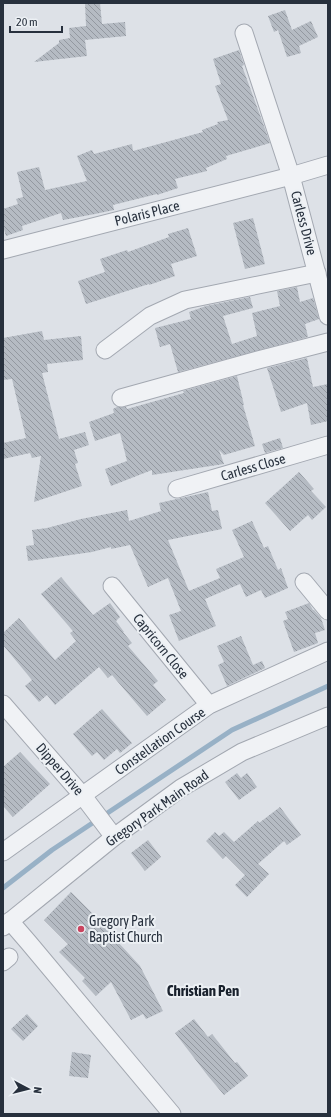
<svg xmlns="http://www.w3.org/2000/svg" width="331" height="1117" font-family="'Asap Condensed',sans-serif">
  <defs>
    <pattern id="building-back-hatch" width="6" height="6" patternUnits="userSpaceOnUse"><rect width="6" height="6" fill="#b5bbc3"/><path d="M-1 5l2 2M0 0l6 6M5-1l2 2" fill="none" stroke="#9398a0"/></pattern>
  </defs>
  <rect width="100%" height="100%" fill="#dde1e7"/>
  <g fill="none" stroke-linecap="round" stroke-linejoin="round">
    <path stroke="#98b1c6" stroke-width="5" d="M3 888 52 850 232 730 328 686"/>
  </g>
  <g fill="url(#building-back-hatch)">
    <path d="M85 3H100L102 24 125 22 126 36 85 40 87 56 34 62 59 43V40L70 38 69 28 86 26Z"/>
    <path d="M285 10 292 30 311 21 318 37 299 46 301 53 287 57 278 30 274 32 268 16Z"/>
    <path d="M239 50 244 65 242 66 260 115 270 143 226 156 227 159 206 168 207 171 175 179 178 188 157 195V194L113 205 114 210 95 214 63 220 61 213 22 226 23 230 6 236 3 226V209L18 204 16 199 23 197 17 172 39 167 45 190 87 181 77 156 92 150 94 154 132 144 133 151 203 132 202 130 218 124 217 122 228 120 215 86 221 84 213 59Z"/>
    <path d="M253 218 265 264 245 269 233 223Z"/>
    <path d="M188 228 197 256 171 264 175 276 149 285V284L86 304 78 281 105 272 100 259 127 250 128 252 169 237 168 234Z"/>
    <path d="M297 287 300 302 313 298 319 319 305 324 308 337 178 372 170 344 160 347 155 328 191 319 189 312 206 306 250 297 253 308 223 316 232 344 257 336 252 313 280 306 277 291Z"/>
    <path d="M42 331 44 340 81 336 83 360 47 364 48 372 42 373 59 439 85 432 89 445 74 450 78 463 75 464 82 486 34 502 41 456 32 458 30 453 3 459V443L26 438 12 379 3 380V338Z"/>
    <path d="M307 358 313 387 328 384V421L311 425 307 403 281 412 267 368Z"/>
    <path d="M237 376 244 405H243L255 446 224 455 219 450 224 464 152 475V470L111 486 105 469 127 461 120 433 95 441 89 422 114 413 113 409 117 407H126L127 409 184 393 183 391Z"/>
    <path d="M280 438 283 448 265 453 262 444Z"/>
    <path d="M299 472 314 489 311 491 326 507 312 520 308 515 290 531 265 503Z"/>
    <path d="M208 492 212 511 218 510 222 529 168 540 189 591 220 578 216 569 244 557 232 530 252 521 264 548 268 546 278 570 281 568 288 588 265 598 261 590 246 597 240 584 205 599 216 626 179 641 169 615 181 611 168 578 148 587 130 545 111 549V547L92 552 28 561 26 546 34 545 32 530 47 528 81 519 127 510 129 521 161 511 159 503Z"/>
    <path d="M61 577 93 615 110 603 120 617 116 621 124 632H123L132 643 128 646 158 681 153 685 166 700 147 716 112 675 108 678 99 667 55 705 47 695 39 702 25 686 32 680 3 645V633L19 618 55 660 76 641 70 633 73 631 41 594Z"/>
    <path d="M309 603 313 610H314L321 618 325 630 315 633 318 643 294 652 283 621 288 619 285 612Z"/>
    <path d="M241 636 253 665 262 661 265 668 227 686 218 665 224 662 217 646Z"/>
    <path d="M102 709 132 743 120 753 117 749 104 760 97 752 92 756 73 734Z"/>
    <path d="M20 752 50 784 13 817 3 806V767Z"/>
    <path d="M237 773 241 778 247 773 257 787 239 800 225 782Z"/>
    <path d="M280 807 301 835 287 845 284 841 258 864 269 874 247 897 235 885 245 875 226 856 223 859 206 841 215 832 219 836 224 832 234 842 258 821 259 823Z"/>
    <path d="M148 840 161 857 145 871 131 853Z"/>
    <path d="M71 892 118 939 117 941 140 966 163 1011 146 1019 143 1014 131 1020 111 982 96 996 82 981 85 978 59 952 68 944 44 920Z"/>
    <path d="M27 1014 38 1026 23 1041 11 1029Z"/>
    <path d="M194 1019 208 1037 212 1034 235 1063 237 1062 248 1076 224 1095 208 1076 175 1033Z"/>
    <path d="M72 1052 91 1055 88 1078 69 1076Z"/>
  </g>
  <g fill="none" stroke-linecap="round" stroke-linejoin="round">
    <defs>
      <g id="minor">
        <path d="M244 33 291 176 328 316"/>
        <path d="M3 250 291 176 328 165"/>
        <path d="M105 350 150 316 185 300 317 273"/>
        <path d="M121 398 258 360 328 342"/>
        <path d="M177 489 328 445"/>
        <path d="M304 582 328 611"/>
        <path d="M112 586 209 705"/>
        <path d="M3 704 83 796 114 837"/>
        <path d="M3 852 209 705 328 651"/>
        <path d="M10 921 29 943 172 1114"/>
        <path d="M3 927 114 837 181 788 242 752 328 716"/>
        <path d="M3 962 9 957"/>
      </g>
    </defs>
    <use href="#minor" stroke="#a3a8b1" stroke-width="19"/>
    <use href="#minor" stroke="#f0f2f5" stroke-width="17"/>
  </g>
  <circle fill="#ca445f" stroke="#ecf0f4" stroke-width="1.5" cx="81" cy="929" r="4"/>
  <g text-anchor="middle" stroke-width="4" stroke-linejoin="round" paint-order="stroke">
    <g font-size="14" fill="#27303d" stroke="#ecf0f4">
      <text transform="translate(147 213) rotate(-14)" y="5">Polaris Place</text>
      <text transform="translate(304 223) rotate(75)" y="5">Carless Drive</text>
      <text transform="translate(253 467) rotate(-16)" y="5">Carless Close</text>
      <text transform="translate(161 646) rotate(51)" y="5">Capricorn Close</text>
      <text transform="translate(160 741) rotate(-35)" y="5">Constellation Course</text>
      <text transform="translate(60 769) rotate(49)" y="5">Dipper Drive</text>
      <text transform="translate(157 808) rotate(-35)" y="5">Gregory Park Main Road</text>
    </g>
    <g font-size="14" fill="#27303d" stroke="#ecf0f4" text-anchor="start">
      <text x="89" y="926">Gregory Park<tspan x="89" dy="16">Baptist Church</tspan></text>
    </g>
    <g font-size="15" font-weight="bold" fill="#19212d" stroke="#ecf0f4">
      <text x="203" y="996">Christian Pen</text>
    </g>
  </g>
  <rect width="331" height="1117" fill="none" stroke="#27303d" stroke-width="8"/>
  <g transform="translate(28 1089) rotate(97)" stroke="#ecf0f4" stroke-width="3" paint-order="stroke">
  <path d="M0-3L7 15L0 10L-7 15Z" fill="#27303d"/>
  <text y="-6" font-size="11" font-weight="bold" text-anchor="middle" fill="#27303d">N</text>
  </g>
  <path d="M10 26v6h52v-6" fill="none" stroke="#27303d" stroke-width="2"/>
  <text x="16" y="26" font-size="12" fill="#27303d" stroke="#ecf0f4" stroke-width="3" paint-order="stroke">20 m</text>
</svg>
